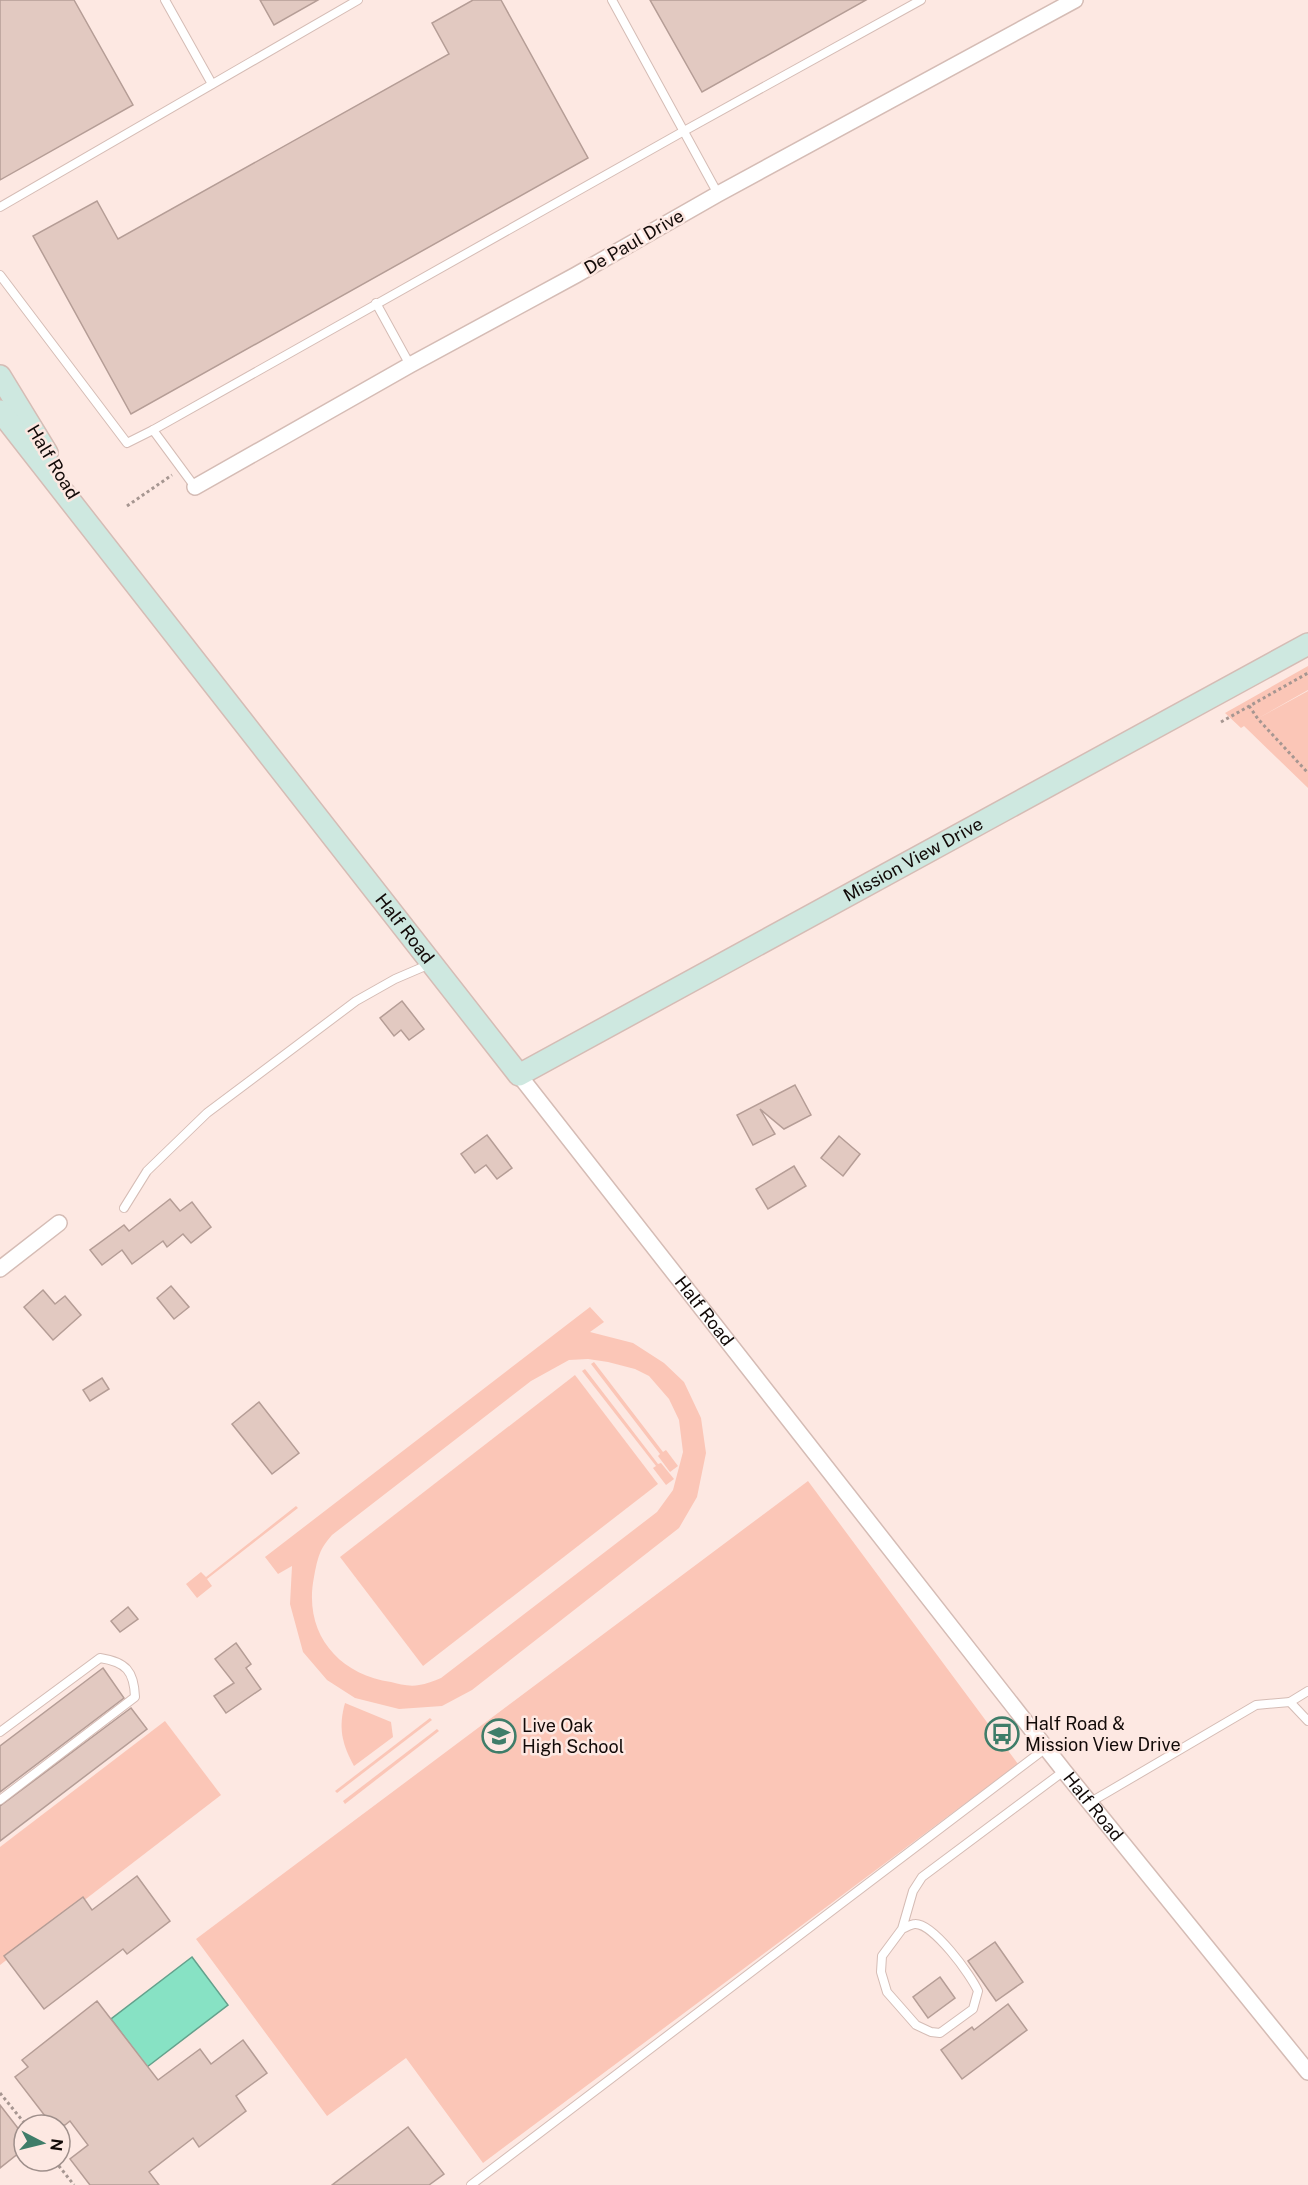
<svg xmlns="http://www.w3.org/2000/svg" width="1308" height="2185" font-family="'Public Sans',sans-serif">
  <rect width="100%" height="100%" fill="#fde8e2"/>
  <g fill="#fbc6b7" fill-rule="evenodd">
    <path d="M1308 666V690L1255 720 1308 691V788L1244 726 1241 728 1225 713Z"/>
    <path d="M590 1307 604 1322 590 1332 633 1343 664 1363 684 1382 701 1418 706 1453 697 1497 679 1528 472 1690 442 1706 399 1709 355 1698 327 1680 303 1652 290 1604 292 1566 278 1574 265 1557ZM588 1359 608 1362 635 1369 649 1376 669 1399 679 1420 683 1452 673 1490 657 1512 441 1678C434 1681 426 1684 419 1685 410 1687 399 1684 391 1682 337 1674 303 1632 314 1577 318 1557 319 1550 332 1535L531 1381 569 1360Z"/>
    <path d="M594 1362 663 1452 666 1450 678 1466 670 1472 658 1456 660 1454 591 1364Z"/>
    <path d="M585 1369 658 1464 661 1463 674 1479 666 1485 653 1468 656 1466 582 1371Z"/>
    <path d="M575 1375 658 1484 423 1666 340 1557Z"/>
    <path d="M808 1481 1018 1764 483 2163 406 2058 327 2116 196 1939Z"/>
    <path d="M296 1506 298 1508 207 1579 212 1586 197 1598 186 1584 201 1572 206 1577Z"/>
    <path d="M345 1703 391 1722 393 1737 354 1766C342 1744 338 1728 345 1703Z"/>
    <path d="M430 1718 432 1720 337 1793 335 1791Z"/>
    <path d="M165 1721 221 1795 0 1965V1847Z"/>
    <path d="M437 1729 439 1731 345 1804 343 1801Z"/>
  </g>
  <path fill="#87e2c4" stroke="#64a18c" stroke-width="1.5" d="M192 1957 228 2005 147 2067 111 2019Z"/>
  <g fill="#e2c9c1" stroke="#b59d96" stroke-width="1.5">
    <path d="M0 0H74L133 105 0 180Z"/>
    <path d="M260 0H318L274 25Z"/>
    <path d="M473 0H501L588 158 131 414 33 236 97 201 118 239 449 54 432 23Z"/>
    <path d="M650 0H866L702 92Z"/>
    <path d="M402 1001 424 1029 409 1040 401 1030 394 1036 380 1018Z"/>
    <path d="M795 1085 811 1115 784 1129 760 1109 775 1134 753 1145 737 1115Z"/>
    <path d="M487 1135 512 1168 497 1179 486 1165 475 1173 461 1154Z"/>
    <path d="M839 1136 860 1154 843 1176 821 1158Z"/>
    <path d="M794 1166 806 1186 768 1209 756 1189Z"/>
    <path d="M170 1199 180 1211 192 1202 211 1227 191 1243 183 1234 167 1247 163 1241 132 1264 122 1250 102 1265 90 1250 124 1225 129 1231Z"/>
    <path d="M171 1286 189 1307 174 1319 157 1298Z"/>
    <path d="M43 1290 55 1304 65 1296 81 1315 53 1340 24 1307Z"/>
    <path d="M102 1378 109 1389 90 1401 83 1390Z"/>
    <path d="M259 1402 299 1453 272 1474 232 1424Z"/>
    <path d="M128 1607 138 1619 120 1632 111 1621Z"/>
    <path d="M236 1643 251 1664 246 1668 261 1689 226 1713 214 1696 234 1683 215 1659Z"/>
    <path d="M103 1668 124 1698 0 1792V1746Z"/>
    <path d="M131 1708 147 1729 0 1841V1806Z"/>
    <path d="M137 1876 170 1921 127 1954 123 1949 44 2009 4 1956 83 1897 92 1910Z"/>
    <path d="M995 1942 1023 1982 996 2001 968 1961Z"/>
    <path d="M940 1977 955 1998 928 2018 913 1997Z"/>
    <path d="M97 2001 158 2080 200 2049 211 2064 243 2040 267 2073 236 2096 246 2111 199 2147 193 2138 149 2172 159 2185H90L70 2159 88 2145 70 2121 65 2125H52L15 2077 28 2067 22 2060Z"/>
    <path d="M1008 2004 1027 2030 962 2079 941 2050 972 2027 974 2030Z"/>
    <path d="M0 2105 24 2136V2149L0 2168Z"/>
    <path d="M408 2127 444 2174 429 2185H332Z"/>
  </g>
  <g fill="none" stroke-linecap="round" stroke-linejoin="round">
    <defs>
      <g id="lane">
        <path d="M165 0 212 84"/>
        <path d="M612 0 718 194"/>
        <path d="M0 207 358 0"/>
        <path d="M0 275 127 443 153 430 684 131 921 0"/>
        <path d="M376 303 410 365"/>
        <path d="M153 430 195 487"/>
        <path d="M124 1208 147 1171 207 1113 356 1001 395 979 430 964"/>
        <path d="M1308 1691 1290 1702 1308 1721"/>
        <path d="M0 1732 100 1658C126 1662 134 1671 135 1697L0 1800"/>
        <path d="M1089 1803 1256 1705 1290 1702"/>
        <path d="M902 1929C905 1928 911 1924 915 1924 933 1923 971 1975 978 1991L973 2009 940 2033 931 2032 916 2025 887 1992 881 1972 882 1956 902 1929 913 1891 922 1877 1064 1771"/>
        <path d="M471 2185 1046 1748"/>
      </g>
      <g id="street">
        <path d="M195 487 410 365 576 275 718 194 1075 0"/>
        <path id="s1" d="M519 1075 1064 1771 1308 2072"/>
        <path d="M0 1269 59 1223"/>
      </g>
      <g id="secondary">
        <path d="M0 376 47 453"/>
        <path id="s2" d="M0 411 519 1075 1308 644"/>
      </g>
    </defs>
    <use href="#lane" stroke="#d5bcb5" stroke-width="10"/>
    <use href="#street" stroke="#d5bcb5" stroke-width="18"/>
    <use href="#secondary" stroke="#d5bcb5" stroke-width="24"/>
    <g stroke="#a69691" stroke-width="3" stroke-dasharray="3 3" stroke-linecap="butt">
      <path d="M127 506 172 475"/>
      <path d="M1249 706 1258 719 1308 773"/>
      <path d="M1221 722 1308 673"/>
      <path d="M0 2093 26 2125"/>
      <path d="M55 2161 74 2185"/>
    </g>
    <use href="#lane" stroke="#fff" stroke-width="8"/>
    <use href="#street" stroke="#fff" stroke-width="15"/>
    <use href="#secondary" stroke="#cee8e0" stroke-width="21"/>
  </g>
  <defs>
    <symbol id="bus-ring" viewBox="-11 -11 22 22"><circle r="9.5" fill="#fde8e2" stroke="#3f7d69" stroke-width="1.5"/><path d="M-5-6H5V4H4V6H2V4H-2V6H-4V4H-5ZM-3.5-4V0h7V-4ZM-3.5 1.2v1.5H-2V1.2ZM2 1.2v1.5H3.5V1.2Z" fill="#3f7d69"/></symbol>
    <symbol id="school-ring" viewBox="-11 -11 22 22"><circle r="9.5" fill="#fde8e2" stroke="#3f7d69" stroke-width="1.5"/><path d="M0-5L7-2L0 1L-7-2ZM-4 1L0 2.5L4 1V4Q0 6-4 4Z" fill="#3f7d69"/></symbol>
  </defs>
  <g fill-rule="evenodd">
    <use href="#bus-ring" x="983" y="1715" width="38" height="38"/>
    <use href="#school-ring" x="480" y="1717" width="38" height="38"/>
  </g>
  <g text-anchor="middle" stroke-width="5" stroke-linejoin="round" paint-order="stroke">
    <g font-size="18" fill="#120a08" stroke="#fde8e2">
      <text transform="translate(634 242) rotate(-30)" y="6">De Paul Drive</text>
      <text transform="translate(53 462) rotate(59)" y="6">Half Road</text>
      <text dy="6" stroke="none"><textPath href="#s2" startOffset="1292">Mission View Drive</textPath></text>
      <text dy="6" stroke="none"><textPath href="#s2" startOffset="657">Half Road</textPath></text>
      <text dy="6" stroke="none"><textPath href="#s1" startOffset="300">Half Road</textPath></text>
      <text dy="6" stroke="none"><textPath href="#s1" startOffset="930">Half Road</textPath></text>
    </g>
    <g font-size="18" fill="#120a08" stroke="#fde8e2" text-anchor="start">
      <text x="1025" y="1730">Half Road &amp;<tspan x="1025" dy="21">Mission View Drive</tspan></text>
      <text x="522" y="1732">Live Oak<tspan x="522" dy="21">High School</tspan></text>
    </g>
  </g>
  <g transform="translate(42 2143) rotate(97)"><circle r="28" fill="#fde8e2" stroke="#9f8f8b" stroke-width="1.5"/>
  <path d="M0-4.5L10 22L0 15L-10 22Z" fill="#3f7d69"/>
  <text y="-9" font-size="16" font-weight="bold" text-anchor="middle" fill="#120a08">N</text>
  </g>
</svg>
